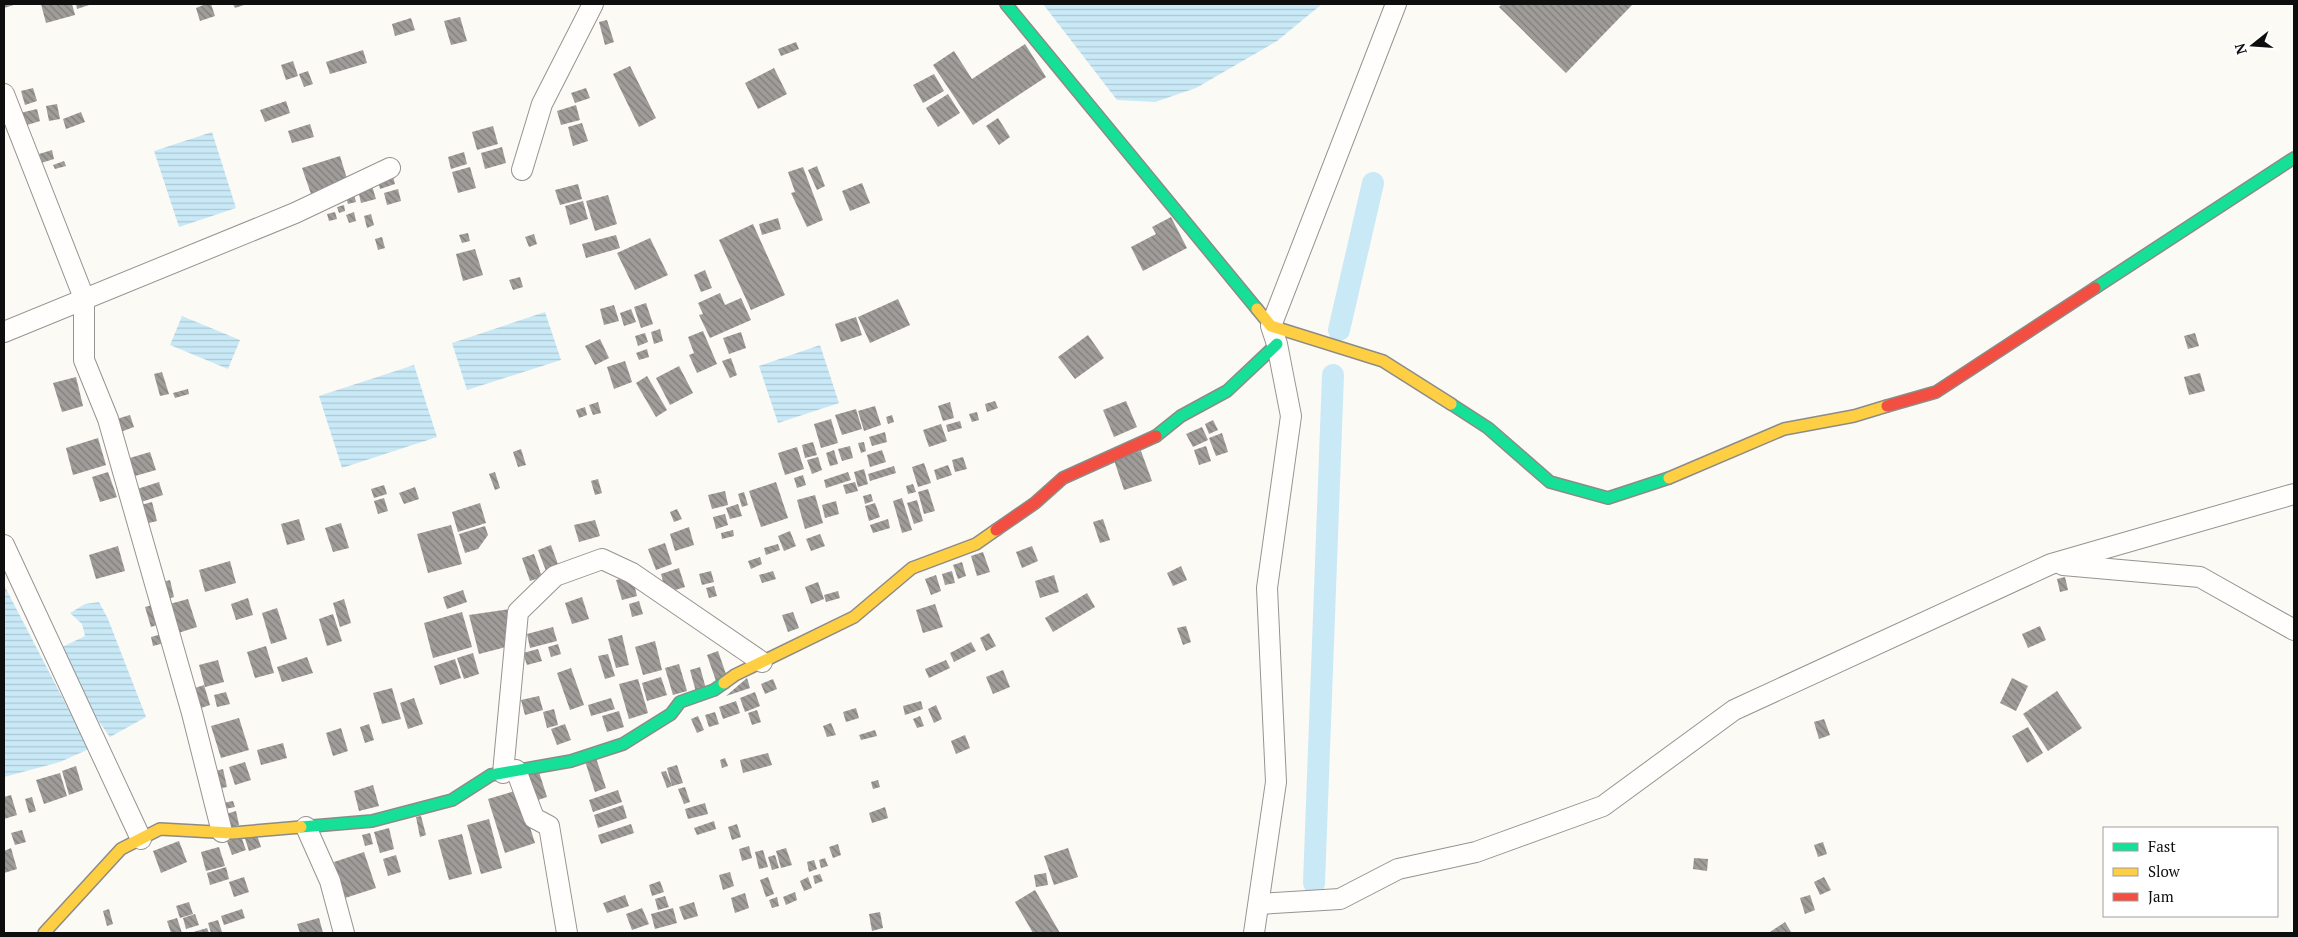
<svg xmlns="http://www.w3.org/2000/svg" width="2298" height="937" font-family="'PT Serif',serif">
  <defs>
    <pattern id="water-rules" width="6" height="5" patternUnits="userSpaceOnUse" patternTransform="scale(1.25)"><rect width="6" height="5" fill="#c9e9f7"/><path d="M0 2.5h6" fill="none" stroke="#abc7d3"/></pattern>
    <pattern id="building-back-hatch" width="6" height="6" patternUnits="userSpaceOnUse" patternTransform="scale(1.25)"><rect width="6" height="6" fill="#9f9c99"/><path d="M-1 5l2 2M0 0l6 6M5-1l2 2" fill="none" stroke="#807e7b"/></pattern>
  </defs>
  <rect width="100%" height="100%" fill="#fcfaf4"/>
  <g fill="url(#water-rules)">
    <path d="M1043 4H1322L1277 41 1196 88 1155 102 1117 100Z"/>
    <path d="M212 132 236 208 179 227 154 151Z"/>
    <path d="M545 312 561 360 467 390 452 343Z"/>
    <path d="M182 316 240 340 228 369 170 345Z"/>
    <path d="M820 345 839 403 778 423 759 366Z"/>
    <path d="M414 365 437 437 342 468 319 396Z"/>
    <path d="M4 585 89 749 60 762 4 777Z"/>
    <path d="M99 602 108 619 146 717 110 737 82 698 58 649 85 636 82 624 70 613 85 604Z"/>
  </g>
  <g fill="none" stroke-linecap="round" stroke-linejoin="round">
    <g stroke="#c9e9f7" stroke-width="22">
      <path d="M1339 330 1373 183"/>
      <path d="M1314 883 1333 375"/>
    </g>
  </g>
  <g fill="url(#building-back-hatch)">
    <path d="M4 4H17L4 8Z"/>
    <path d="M41 4H72L75 15 46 23Z"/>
    <path d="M76 4H92L77 9Z"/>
    <path d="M206 4H211L215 16 200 21 196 8Z"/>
    <path d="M233 4H244V5L235 8Z"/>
    <path d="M1502 4H1633L1566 73 1499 7Z"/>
    <path d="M460 17 467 41 451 45 444 21Z"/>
    <path d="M411 18 415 30 395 36 392 24Z"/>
    <path d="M607 20 614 42 605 45 599 22Z"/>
    <path d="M796 42 799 49 781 56 778 49Z"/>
    <path d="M1025 44 1046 77 973 125 933 65 954 51 972 79Z"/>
    <path d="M363 50 367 63 330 74 326 62Z"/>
    <path d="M293 61 298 76 286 80 281 65Z"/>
    <path d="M630 66 656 118 639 127 613 74Z"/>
    <path d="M774 68 787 94 758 109 745 83Z"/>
    <path d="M308 71 313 84 304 87 299 74Z"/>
    <path d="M934 74 944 91 923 103 913 85Z"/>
    <path d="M33 88 37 101 25 105 21 91Z"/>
    <path d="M586 88 590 98 575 103 571 93Z"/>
    <path d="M948 94 960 113 938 127 926 108Z"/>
    <path d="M286 101 290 113 265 122 260 110Z"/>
    <path d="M57 104 60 119 49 121 46 106Z"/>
    <path d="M576 105 580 120 561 125 557 111Z"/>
    <path d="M37 109 40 121 24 126 20 113Z"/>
    <path d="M81 112 85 122 66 129 63 119Z"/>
    <path d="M998 118 1010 137 999 145 986 126Z"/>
    <path d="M582 123 588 141 573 146 568 127Z"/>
    <path d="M310 124 314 137 292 143 288 131Z"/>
    <path d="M493 126 498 144 477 150 472 132Z"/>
    <path d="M502 147 506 163 485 169 481 153Z"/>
    <path d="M52 150 54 159 41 163 39 154Z"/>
    <path d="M464 152 467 164 451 169 448 157Z"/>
    <path d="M340 156 348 182 311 194 302 168Z"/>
    <path d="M64 161 66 166 55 169 53 165Z"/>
    <path d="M817 166 825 186 817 190 808 170Z"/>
    <path d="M470 167 476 188 458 193 452 172Z"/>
    <path d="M803 167 823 220 807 227 791 193 795 192 788 172Z"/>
    <path d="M392 173 395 184 380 189 377 177Z"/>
    <path d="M862 183 870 203 850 211 842 191Z"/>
    <path d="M578 184 582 199 560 205 555 190Z"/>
    <path d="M372 186 376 199 361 203 358 190Z"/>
    <path d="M398 189 401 201 387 205 384 193Z"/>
    <path d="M353 191 356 202 348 204 345 194Z"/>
    <path d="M608 195 617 224 595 231 586 201Z"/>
    <path d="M583 201 588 219 570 225 565 206Z"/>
    <path d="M344 205 345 211 339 213 337 207Z"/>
    <path d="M335 212 337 219 329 221 327 214Z"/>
    <path d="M354 212 356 221 349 223 346 215Z"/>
    <path d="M371 214 374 225 367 228 364 216Z"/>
    <path d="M1171 217 1187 248 1143 271 1131 247 1156 234 1152 227Z"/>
    <path d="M778 218 781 229 762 235 759 224Z"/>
    <path d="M753 224 785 295 751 310 719 240Z"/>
    <path d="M468 233 470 241 462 243 459 235Z"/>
    <path d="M534 234 537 244 529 247 525 237Z"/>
    <path d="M616 235 620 248 586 258 582 244Z"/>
    <path d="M382 237 385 248 378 250 375 239Z"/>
    <path d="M650 238 668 275 635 290 617 253Z"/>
    <path d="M475 249 483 275 463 281 456 254Z"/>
    <path d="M705 270 712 288 701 292 694 275Z"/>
    <path d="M520 277 523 287 513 290 509 280Z"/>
    <path d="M720 293 725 305 741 298 751 320 710 338 699 315 703 314 698 303Z"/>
    <path d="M898 299 910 325 870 343 858 317Z"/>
    <path d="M646 303 653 324 641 328 634 307Z"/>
    <path d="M614 305 619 321 604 325 600 309Z"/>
    <path d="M631 309 636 322 624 326 620 313Z"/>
    <path d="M856 317 862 335 841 342 835 324Z"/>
    <path d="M660 329 663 341 654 344 651 332Z"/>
    <path d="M703 331 717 364 697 373 689 355 694 353 688 337Z"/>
    <path d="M741 332 746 348 729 354 723 338Z"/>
    <path d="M645 333 648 342 638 346 635 336Z"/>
    <path d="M2195 333 2199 346 2188 349 2184 336Z"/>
    <path d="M1088 335 1104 358 1075 379 1058 357Z"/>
    <path d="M600 339 609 358 595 365 585 346Z"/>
    <path d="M647 349 649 357 639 360 636 353Z"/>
    <path d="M731 358 737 375 730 378 722 361Z"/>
    <path d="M625 361 632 382 614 389 607 367Z"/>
    <path d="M679 366 693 393 670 405 656 378Z"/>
    <path d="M162 372 169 394 160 396 154 374Z"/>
    <path d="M2200 373 2205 391 2189 395 2184 377Z"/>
    <path d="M647 376 667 410 656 417 636 383Z"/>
    <path d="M76 377 83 406 62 412 53 383Z"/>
    <path d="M188 389 189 394 175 398 173 393Z"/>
    <path d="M995 401 998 408 987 412 985 404Z"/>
    <path d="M1126 401 1137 427 1114 437 1103 410Z"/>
    <path d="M598 402 601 413 593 415 589 405Z"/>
    <path d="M950 402 954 418 943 421 938 406Z"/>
    <path d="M875 406 881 425 864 431 858 411Z"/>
    <path d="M585 407 587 415 579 418 576 410Z"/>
    <path d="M856 409 862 429 842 435 835 415Z"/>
    <path d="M977 412 979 420 972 422 969 414Z"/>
    <path d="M130 415 134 427 115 434 110 421Z"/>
    <path d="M892 415 894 422 888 424 886 417Z"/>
    <path d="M831 419 838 443 821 448 814 424Z"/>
    <path d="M1213 420 1218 430 1209 434 1205 424Z"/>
    <path d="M960 421 962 428 948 432 946 425Z"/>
    <path d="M941 424 947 441 929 447 923 430Z"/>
    <path d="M1202 427 1208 440 1193 447 1186 434Z"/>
    <path d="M885 432 887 442 872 446 869 437Z"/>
    <path d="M1222 433 1228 452 1216 456 1209 438Z"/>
    <path d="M98 438 106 465 73 475 66 448Z"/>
    <path d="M813 442 817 455 805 458 802 445Z"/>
    <path d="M864 442 866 451 861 453 858 443Z"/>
    <path d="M850 446 853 458 842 461 838 449Z"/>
    <path d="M1206 446 1211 461 1199 465 1194 450Z"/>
    <path d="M797 447 804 469 785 475 778 453Z"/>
    <path d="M521 449 526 465 518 467 513 452Z"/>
    <path d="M834 450 838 464 830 466 826 453Z"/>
    <path d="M882 450 886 462 870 467 867 455Z"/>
    <path d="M1141 451 1152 481 1124 490 1114 460Z"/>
    <path d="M150 452 156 470 128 478 123 460Z"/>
    <path d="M818 457 822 470 812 474 807 460Z"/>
    <path d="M963 457 967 469 955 472 952 460Z"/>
    <path d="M924 463 931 483 918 487 912 467Z"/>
    <path d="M948 465 952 475 937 480 934 470Z"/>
    <path d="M894 466 896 473 870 481 868 474Z"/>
    <path d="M864 469 868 484 858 487 854 472Z"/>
    <path d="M108 472 117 497 100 502 92 477Z"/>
    <path d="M495 472 500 488 495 490 489 474Z"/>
    <path d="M848 472 851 480 826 488 824 480Z"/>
    <path d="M803 475 806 485 797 488 794 478Z"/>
    <path d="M598 479 602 493 595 495 591 481Z"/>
    <path d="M159 482 163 495 138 503 134 490Z"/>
    <path d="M776 482 788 518 761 527 749 491Z"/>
    <path d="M855 482 858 491 846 494 843 485Z"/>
    <path d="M913 484 916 492 908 494 906 486Z"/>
    <path d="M384 485 387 494 374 498 371 489Z"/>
    <path d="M415 487 419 499 404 504 399 493Z"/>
    <path d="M928 489 935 511 924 514 918 492Z"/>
    <path d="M725 491 728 505 712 509 708 495Z"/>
    <path d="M744 492 748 505 742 507 738 494Z"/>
    <path d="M871 494 873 501 865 504 863 496Z"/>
    <path d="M815 495 823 523 805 529 797 500Z"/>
    <path d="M384 498 388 511 378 514 374 501Z"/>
    <path d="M902 498 912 530 902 533 893 501Z"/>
    <path d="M917 500 923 521 914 524 907 503Z"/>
    <path d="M836 501 839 514 825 518 822 505Z"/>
    <path d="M152 502 157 521 145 524 141 505Z"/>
    <path d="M480 503 486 523 458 532 452 512Z"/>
    <path d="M875 503 880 517 869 521 865 506Z"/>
    <path d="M738 504 742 516 730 519 726 508Z"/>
    <path d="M677 509 682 519 674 522 670 512Z"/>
    <path d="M725 514 728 525 716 529 713 517Z"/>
    <path d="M299 519 305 540 287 545 281 524Z"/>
    <path d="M888 519 890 528 873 533 870 525Z"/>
    <path d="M1103 519 1110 540 1100 543 1093 522Z"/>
    <path d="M595 520 600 536 579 542 574 525Z"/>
    <path d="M341 523 349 548 333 552 325 528Z"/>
    <path d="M451 525 462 564 428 573 417 534Z"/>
    <path d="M485 526 488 535 478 549 465 553 459 534Z"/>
    <path d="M689 527 694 545 675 551 670 534Z"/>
    <path d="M733 530 734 536 722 539 721 533Z"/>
    <path d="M790 531 796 546 784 551 778 536Z"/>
    <path d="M820 534 825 546 811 551 806 539Z"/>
    <path d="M665 543 672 564 656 570 648 549Z"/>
    <path d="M778 544 780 550 766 555 764 548Z"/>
    <path d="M551 545 559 567 546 571 538 550Z"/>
    <path d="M118 546 125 571 96 579 89 555Z"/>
    <path d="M1032 546 1038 561 1022 568 1016 552Z"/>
    <path d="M983 552 990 572 977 576 971 556Z"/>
    <path d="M534 554 542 577 530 581 522 558Z"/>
    <path d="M760 557 762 564 751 569 748 561Z"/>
    <path d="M230 561 236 583 205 592 199 570Z"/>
    <path d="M962 562 966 576 958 579 953 565Z"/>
    <path d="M1181 566 1187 580 1173 586 1167 573Z"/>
    <path d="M679 568 685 587 666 593 661 574Z"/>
    <path d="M711 571 714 582 702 585 699 574Z"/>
    <path d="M773 571 776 579 762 583 759 575Z"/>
    <path d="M952 571 955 583 945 585 942 574Z"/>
    <path d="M936 575 941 591 931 595 925 579Z"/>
    <path d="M1054 575 1059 592 1040 598 1035 581Z"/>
    <path d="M632 576 637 596 622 600 616 580Z"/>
    <path d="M2065 577 2068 590 2060 592 2057 579Z"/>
    <path d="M170 580 174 597 168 599 163 582Z"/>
    <path d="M818 582 824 599 811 604 805 587Z"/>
    <path d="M714 586 717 596 709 598 706 588Z"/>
    <path d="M463 590 467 602 447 609 443 597Z"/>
    <path d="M838 591 840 598 826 602 824 595Z"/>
    <path d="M1087 593 1095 607 1053 632 1045 618Z"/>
    <path d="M582 597 589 619 572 624 565 603Z"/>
    <path d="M248 598 253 615 236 620 231 604Z"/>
    <path d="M188 599 197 627 175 634 166 605Z"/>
    <path d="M344 599 351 623 340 627 333 603Z"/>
    <path d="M639 601 643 614 632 617 629 604Z"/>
    <path d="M156 604 163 623 151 627 145 607Z"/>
    <path d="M935 604 943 627 923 633 916 610Z"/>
    <path d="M277 608 287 639 271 644 262 613Z"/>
    <path d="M510 609 506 647 479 654 469 615Z"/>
    <path d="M462 612 472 647 433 658 424 623Z"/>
    <path d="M793 612 799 628 788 632 782 615Z"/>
    <path d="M333 614 342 641 327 646 319 619Z"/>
    <path d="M1186 626 1191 642 1183 645 1177 628Z"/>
    <path d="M2040 626 2046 640 2028 648 2022 634Z"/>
    <path d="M553 627 557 641 530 648 527 634Z"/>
    <path d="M989 633 996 646 986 651 980 638Z"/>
    <path d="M162 634 164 643 153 646 151 637Z"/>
    <path d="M622 635 629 665 616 668 608 639Z"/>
    <path d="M655 641 662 670 643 675 635 647Z"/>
    <path d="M971 642 976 651 954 662 950 653Z"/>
    <path d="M558 644 561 654 551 657 548 647Z"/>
    <path d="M266 646 274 673 255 678 247 652Z"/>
    <path d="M538 649 542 661 527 665 523 653Z"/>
    <path d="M718 651 727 677 716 681 707 655Z"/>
    <path d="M473 653 479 674 464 679 457 658Z"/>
    <path d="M608 654 615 676 605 679 598 656Z"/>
    <path d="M307 657 313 673 282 682 277 667Z"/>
    <path d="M455 659 461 678 440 685 434 666Z"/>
    <path d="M218 660 224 682 205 687 199 665Z"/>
    <path d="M946 660 950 668 929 678 925 669Z"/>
    <path d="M679 664 687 691 673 695 665 668Z"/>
    <path d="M700 667 706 689 696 692 690 670Z"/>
    <path d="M571 668 584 705 570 710 557 673Z"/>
    <path d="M1003 670 1010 687 993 694 986 677Z"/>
    <path d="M661 677 667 695 647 701 642 683Z"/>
    <path d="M747 678 750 688 726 696Z"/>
    <path d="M2012 678 2028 686 2016 711 2000 703Z"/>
    <path d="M638 679 648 713 629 719 619 684Z"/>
    <path d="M773 679 777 689 765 694 761 684Z"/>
    <path d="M204 685 210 705 195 710 189 690Z"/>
    <path d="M392 688 401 719 382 724 373 693Z"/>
    <path d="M2057 691 2082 728 2048 751 2023 714Z"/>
    <path d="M226 692 230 704 217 707 214 695Z"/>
    <path d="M755 692 760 706 745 712 740 698Z"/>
    <path d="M539 696 543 710 525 715 521 700Z"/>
    <path d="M414 698 423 724 408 729 400 703Z"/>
    <path d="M611 698 615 709 591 716 588 705Z"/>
    <path d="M736 701 740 713 723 719 719 707Z"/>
    <path d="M921 701 923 709 905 715 903 706Z"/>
    <path d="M936 705 942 719 934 723 928 709Z"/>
    <path d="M856 708 859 718 846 722 843 712Z"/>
    <path d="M554 709 558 725 547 728 543 712Z"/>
    <path d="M757 710 761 722 752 725 748 713Z"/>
    <path d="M619 711 624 727 607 732 602 716Z"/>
    <path d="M715 712 719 724 709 727 705 715Z"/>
    <path d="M698 716 704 730 697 733 691 719Z"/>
    <path d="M920 716 924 726 917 728 913 719Z"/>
    <path d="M239 718 249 750 221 758 211 726Z"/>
    <path d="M1824 719 1830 735 1819 739 1814 722Z"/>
    <path d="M831 723 836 735 827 737 823 726Z"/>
    <path d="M369 724 374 740 365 743 360 727Z"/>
    <path d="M565 724 571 740 557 745 551 729Z"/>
    <path d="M2028 727 2043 753 2027 763 2012 736Z"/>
    <path d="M341 728 348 751 333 756 326 733Z"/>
    <path d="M875 730 877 736 861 740 859 735Z"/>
    <path d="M965 735 970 748 956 754 951 741Z"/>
    <path d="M283 743 287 758 261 765 257 750Z"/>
    <path d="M768 753 772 765 743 773 740 760Z"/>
    <path d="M596 758 606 788 595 792 585 761Z"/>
    <path d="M725 758 728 766 722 768 720 760Z"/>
    <path d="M245 762 251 780 235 785 229 767Z"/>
    <path d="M677 765 683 783 672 786 667 768Z"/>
    <path d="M76 766 83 790 69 795 62 771Z"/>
    <path d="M223 769 227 787 217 789 212 772Z"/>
    <path d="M538 769 547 797 535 801 526 773Z"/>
    <path d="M666 771 672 786 667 788 661 772Z"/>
    <path d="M60 773 67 796 44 804 36 780Z"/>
    <path d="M878 780 880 787 873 789 871 782Z"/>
    <path d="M373 785 379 806 359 811 354 791Z"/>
    <path d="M685 787 690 802 684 804 678 789Z"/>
    <path d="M518 790 535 843 505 853 488 799Z"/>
    <path d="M618 790 622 802 593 812 589 800Z"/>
    <path d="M11 795 17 815 4 819V797Z"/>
    <path d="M32 797 36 811 29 813 25 799Z"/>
    <path d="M233 801 235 807 225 809 223 803Z"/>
    <path d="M705 803 708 814 688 819 685 809Z"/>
    <path d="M623 805 627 818 598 828 594 815Z"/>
    <path d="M885 807 888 818 872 823 869 813Z"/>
    <path d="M236 811 239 825 230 828 226 814Z"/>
    <path d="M421 816 426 835 420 837 416 817Z"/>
    <path d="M489 819 502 868 481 874 467 825Z"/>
    <path d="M714 821 716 829 697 835 694 828Z"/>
    <path d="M631 824 634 833 601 844 598 835Z"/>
    <path d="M737 824 741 837 732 840 728 827Z"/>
    <path d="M389 828 394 849 380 853 374 832Z"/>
    <path d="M22 830 26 842 15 845 11 833Z"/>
    <path d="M256 832 261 847 249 851 244 836Z"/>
    <path d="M370 833 373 844 365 846 362 835Z"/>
    <path d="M462 834 472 874 449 880 438 840Z"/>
    <path d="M241 836 246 850 232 855 227 841Z"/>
    <path d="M179 841 187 862 161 873 153 851Z"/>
    <path d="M1823 842 1827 854 1818 857 1814 845Z"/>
    <path d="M838 844 841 855 833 858 829 847Z"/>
    <path d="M749 846 752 858 742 861 739 849Z"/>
    <path d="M219 847 225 866 206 871 201 852Z"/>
    <path d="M11 848 17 869 4 873V851Z"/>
    <path d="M786 848 792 865 781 868 776 851Z"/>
    <path d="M1068 848 1078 877 1054 885 1044 856Z"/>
    <path d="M763 850 768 867 759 869 755 852Z"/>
    <path d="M364 852 376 888 345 898 334 862Z"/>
    <path d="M396 855 401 872 388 876 383 859Z"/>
    <path d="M775 855 779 868 772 870 768 857Z"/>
    <path d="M825 858 828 866 821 868 819 860Z"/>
    <path d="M1694 858 1708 859 1707 871 1693 869Z"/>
    <path d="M814 860 817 869 809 872 807 862Z"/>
    <path d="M226 867 229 879 210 885 207 873Z"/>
    <path d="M730 872 734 886 723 890 719 875Z"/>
    <path d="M1046 873 1048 885 1036 887 1034 875Z"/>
    <path d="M820 874 823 881 815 884 813 876Z"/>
    <path d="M244 877 249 892 234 897 229 882Z"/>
    <path d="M768 877 774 894 766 897 760 880Z"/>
    <path d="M808 877 812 888 804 891 800 881Z"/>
    <path d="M1824 877 1831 890 1820 895 1814 882Z"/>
    <path d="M660 881 664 892 652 896 649 885Z"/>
    <path d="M1035 890 1060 933H1033L1015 902Z"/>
    <path d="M795 892 797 900 786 905 783 897Z"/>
    <path d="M745 893 749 908 735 913 731 898Z"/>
    <path d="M625 895 629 906 607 913 603 903Z"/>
    <path d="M1810 895 1815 910 1805 914 1800 898Z"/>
    <path d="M665 896 669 907 658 910 655 899Z"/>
    <path d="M777 897 779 906 772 908 769 900Z"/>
    <path d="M189 902 193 914 180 918 176 906Z"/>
    <path d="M694 902 698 916 684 920 679 907Z"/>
    <path d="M642 908 649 924 632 930 626 914Z"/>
    <path d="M673 908 677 923 655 929 651 914Z"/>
    <path d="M109 909 113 924 107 926 103 911Z"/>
    <path d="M242 909 245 918 224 925 221 916Z"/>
    <path d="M880 912 883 928 872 931 869 914Z"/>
    <path d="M195 914 199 925 186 929 183 918Z"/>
    <path d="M177 918 182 933H171L167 921Z"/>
    <path d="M319 918 323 933H300L297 924Z"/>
    <path d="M218 920 222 932 211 933 208 923Z"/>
    <path d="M1785 922 1791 932 1771 933 1770 932Z"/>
    <path d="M207 928 209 933H190Z"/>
  </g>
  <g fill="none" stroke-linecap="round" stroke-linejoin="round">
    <defs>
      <g id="street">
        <path d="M4 94 84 298V360L108 419 192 713 222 832"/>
        <path d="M522 170 542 104 593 4"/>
        <path d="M4 332 295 213 390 168"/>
        <path d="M4 545 141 839"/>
        <path d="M2063 565 2200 577 2294 630"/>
        <path d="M516 770 534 818 549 826 567 933"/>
        <path d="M503 773 518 612 555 576 602 559 632 573 762 662"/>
        <path d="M306 827 330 881 344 933"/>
        <path d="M1259 904 1340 899 1398 869 1476 852 1603 806 1734 710 2051 564 2294 494"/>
        <path d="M1254 933 1276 782 1267 588 1291 416 1277 344 1271 326 1396 4"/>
      </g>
      <g id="fast">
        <path d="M1006 4 1257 309"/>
        <path d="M2095 288 2294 158"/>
        <path d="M1451 404 1488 428 1550 482 1608 498 1669 478"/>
        <path d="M1156 436 1181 416 1227 391 1277 344"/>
        <path d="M301 827 372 821 452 800 491 775 571 761 623 744 671 714 680 702 714 690 724 683"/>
      </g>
      <g id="slow">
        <path d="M1257 309 1271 326 1383 361 1451 404"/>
        <path d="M1669 478 1784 429 1854 416 1887 406"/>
        <path d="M724 683 735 675 854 617 912 568 976 544 996 530"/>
        <path d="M44 933 121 849 160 829 232 833 301 827"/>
      </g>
      <g id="jam">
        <path d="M1887 406 1936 392 2095 288"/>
        <path d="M996 530 1035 503 1063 478 1156 436"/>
      </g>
    </defs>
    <use href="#street" stroke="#959492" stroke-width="22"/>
    <use href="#fast" stroke="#8c8b88" stroke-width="14"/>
    <use href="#slow" stroke="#8c8b88" stroke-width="14"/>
    <use href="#jam" stroke="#8c8b88" stroke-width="14"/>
    <use href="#street" stroke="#fffefd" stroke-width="20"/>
    <use href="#fast" stroke="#16e098" stroke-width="11"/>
    <use href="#slow" stroke="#ffcf43" stroke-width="11"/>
    <use href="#jam" stroke="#f24e42" stroke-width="11"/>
  </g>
  <rect width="2298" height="937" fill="none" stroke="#0e0e0e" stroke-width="10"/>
  <rect x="2103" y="827" width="175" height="90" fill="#ffffff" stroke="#9f9f9f"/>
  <rect x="2113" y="843" width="25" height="8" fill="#16e098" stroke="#9f9f9f"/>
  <text x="2148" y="852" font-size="15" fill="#0e0e0e">Fast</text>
  <rect x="2113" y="868" width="25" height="8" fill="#ffcf43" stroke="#9f9f9f"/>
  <text x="2148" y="877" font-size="15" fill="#0e0e0e">Slow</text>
  <rect x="2113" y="893" width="25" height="8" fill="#f24e42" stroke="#9f9f9f"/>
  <text x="2148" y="902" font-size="15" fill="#0e0e0e">Jam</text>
  <g transform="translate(2253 45) rotate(253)" stroke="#ffffff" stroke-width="4" paint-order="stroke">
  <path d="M0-4L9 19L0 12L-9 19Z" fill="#0e0e0e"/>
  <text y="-8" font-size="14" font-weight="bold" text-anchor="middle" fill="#0e0e0e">N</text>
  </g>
</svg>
